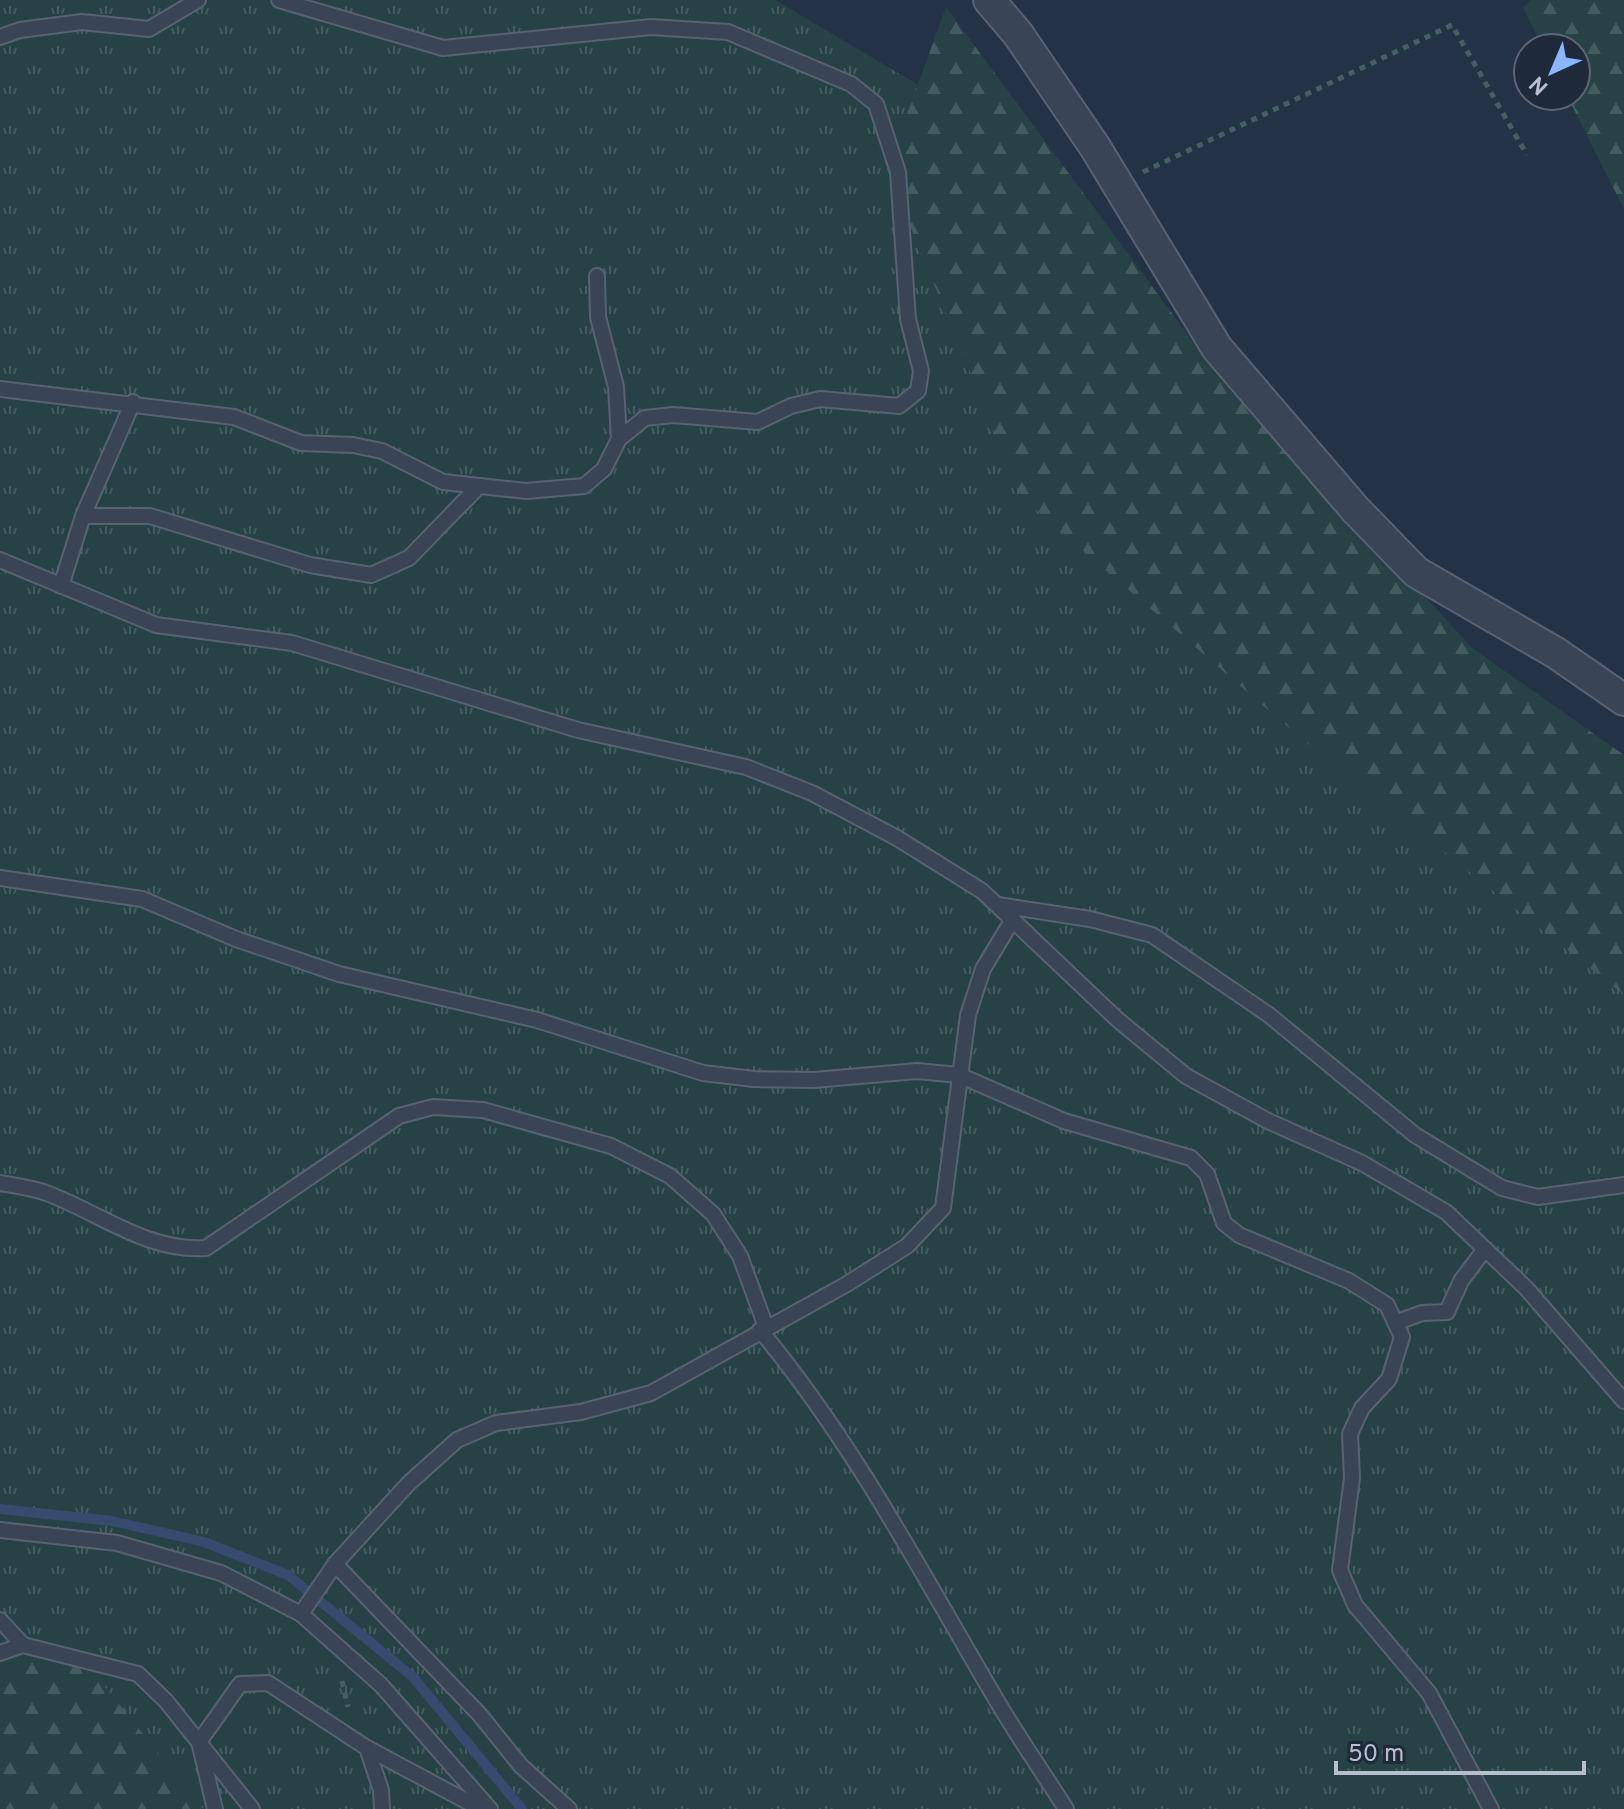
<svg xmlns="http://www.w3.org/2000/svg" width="1624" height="1809" font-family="Overpass,sans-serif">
  <defs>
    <pattern id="grass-tufts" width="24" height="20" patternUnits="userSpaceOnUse" patternTransform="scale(2)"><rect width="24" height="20" fill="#264247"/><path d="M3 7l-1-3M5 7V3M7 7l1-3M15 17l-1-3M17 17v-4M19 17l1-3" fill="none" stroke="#435c60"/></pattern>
    <pattern id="forest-firs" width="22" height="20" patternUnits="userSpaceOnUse" patternTransform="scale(2)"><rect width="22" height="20" fill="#264247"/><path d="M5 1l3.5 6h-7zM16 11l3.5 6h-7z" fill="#435c60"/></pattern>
  </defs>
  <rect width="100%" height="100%" fill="#243246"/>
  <path fill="url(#grass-tufts)" d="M0 0H775L927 90 1624 925V1809H0Z"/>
  <g fill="url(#forest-firs)">
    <path d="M1531 0H1624V209L1567 96H1576V48H1543L1523 8Z"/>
    <path d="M946 7 1191 339 1472 648 1624 755V995L1302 739 1021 497 887 169Z"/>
    <path d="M0 1656 91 1669 203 1809H0Z"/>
  </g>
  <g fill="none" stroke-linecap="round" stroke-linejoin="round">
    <path stroke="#364c6e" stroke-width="10" d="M0 1509 112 1521 204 1542 288 1575 413 1677 522 1809"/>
    <defs>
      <g id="service">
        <path d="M0 37 20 30 82 22 149 29 198 0"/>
        <path d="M597 276 598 317 616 387 619 439"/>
        <path d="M0 389 234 417 301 443 353 445 382 451 443 482 526 491 584 486 604 469 619 439 645 418 673 415 758 422 791 406 820 399 899 406 918 391 921 371 908 319 898 172 876 104 851 84 728 32 651 27 443 48 279 0"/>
        <path d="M83 516H150L310 565 371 575 409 558 479 486"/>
        <path d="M0 560 156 625 292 643 578 730 746 767 812 793 897 838 982 891 1118 1020 1186 1076 1268 1121 1362 1163 1446 1212 1526 1288 1624 1401"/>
        <path d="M61 586 83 516 133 402"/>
        <path d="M0 878 142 899 236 939 339 974 537 1020 703 1073 754 1079 814 1080 917 1071 959 1075 1064 1121 1191 1158 1207 1174 1224 1223 1239 1235 1349 1281 1387 1305 1402 1337 1389 1379 1362 1408 1350 1434 1352 1478 1340 1570 1355 1605 1429 1693 1491 1809"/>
        <path d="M998 905 1090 919 1152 935 1269 1015 1415 1135 1502 1188 1538 1197 1624 1185"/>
        <path d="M0 1183C16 1186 34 1188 49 1194 101 1214 148 1252 206 1248L399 1116 433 1107 483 1110 611 1146 670 1176 713 1214 740 1256 766 1327"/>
        <path d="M1395 1323 1422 1313 1447 1312 1461 1281 1485 1249"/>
        <path d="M760 1330C853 1442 920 1570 994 1696 1016 1734 1042 1771 1066 1809"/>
        <path d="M0 1530 117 1543 221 1573 301 1614 381 1685 490 1809"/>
        <path d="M335 1564 480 1715 521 1766 569 1809"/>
        <path d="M301 1614 335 1564 408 1484 457 1440 496 1423 581 1412 651 1393 847 1284 907 1246 943 1208 968 1015 983 969 1013 919"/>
        <path d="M0 1620 23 1645"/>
        <path d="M0 1653 23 1645 138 1674 166 1701 252 1809"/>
        <path d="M367 1748 381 1790 382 1809"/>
        <path d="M215 1809 199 1742 240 1684 268 1683 367 1748 481 1809"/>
      </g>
      <path id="minor" d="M989 0 1018 34 1095 147 1217 348 1355 509 1416 572 1556 653 1624 700"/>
    </defs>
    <use href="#service" stroke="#586272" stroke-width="18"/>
    <use href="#minor" stroke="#586272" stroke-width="34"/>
    <g stroke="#455f62" stroke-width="5" stroke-dasharray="6 6" stroke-linecap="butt">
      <path d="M1143 172 1452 25 1527 155"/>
      <path d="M342 1681 348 1707"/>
    </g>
    <use href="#service" stroke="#394455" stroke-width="14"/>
    <use href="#minor" stroke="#394455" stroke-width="30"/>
  </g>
  <g transform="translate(1552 72) rotate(224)"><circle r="38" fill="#1e293a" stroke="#5b6575" stroke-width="2"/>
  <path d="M0-6L14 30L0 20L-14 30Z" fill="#8bb5ff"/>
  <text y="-12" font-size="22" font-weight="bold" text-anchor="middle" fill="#b7bfce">N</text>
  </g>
  <path d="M1336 1761v12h248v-12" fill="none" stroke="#b7bfce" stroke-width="4"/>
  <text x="1348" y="1761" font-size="24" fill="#b7bfce" stroke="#1e293a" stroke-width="6" paint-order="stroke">50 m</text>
</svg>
